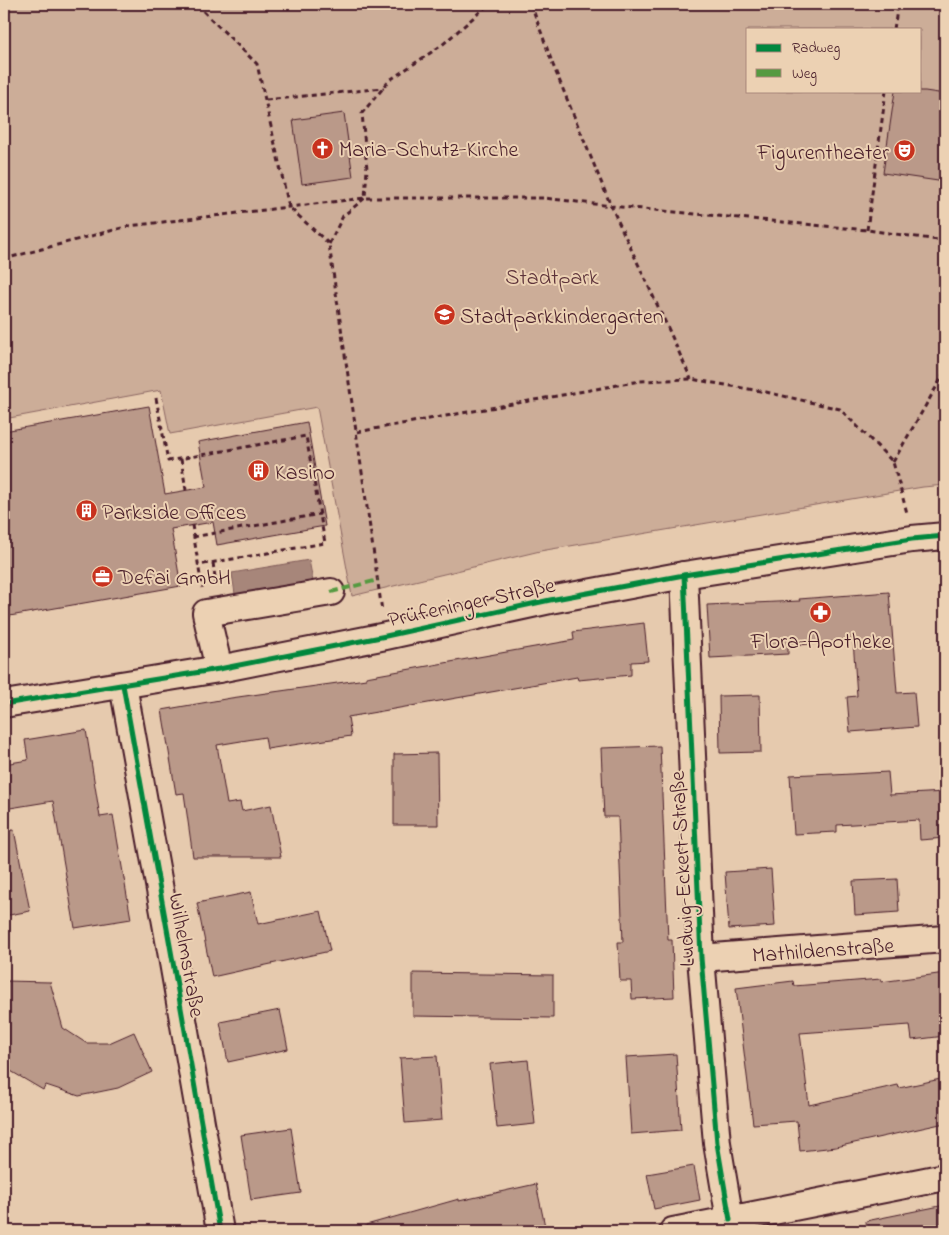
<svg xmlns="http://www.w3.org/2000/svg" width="949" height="1235" font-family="'Indie Flower',sans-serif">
  <rect width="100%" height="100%" fill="#e6caae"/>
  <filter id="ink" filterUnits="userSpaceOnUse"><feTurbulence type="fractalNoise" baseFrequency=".02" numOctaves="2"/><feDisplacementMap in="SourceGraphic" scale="10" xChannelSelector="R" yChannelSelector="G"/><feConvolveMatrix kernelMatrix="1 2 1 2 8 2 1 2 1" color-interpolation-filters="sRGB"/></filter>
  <g filter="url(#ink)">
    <path fill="#ccad98" stroke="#8b6662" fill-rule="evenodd" d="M4 4H945V485L923 487 540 551 352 596 317 407 170 434 161 390 4 419ZM748 29H920V91H748Z"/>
    <path fill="#a7867a" stroke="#825d5a" d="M309 560 313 581 235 594 232 573Z"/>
    <g fill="#ba9989" stroke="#4a1f2b">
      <path d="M895 91H925L945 94V182L883 173Z"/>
      <path d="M344 113 353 177 302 184 293 120Z"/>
      <path d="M149 406 165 494 206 487 198 442 307 422 325 526 217 545 213 522 171 529 181 586 4 617V431Z"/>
      <path d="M889 592 897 693 914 692 917 727 850 732 847 697 857 696 853 640 788 646V654L710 658 707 605 800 601 799 599Z"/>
      <path d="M644 623 648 661 631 662V675L578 680 577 677 348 717 351 736 267 749 265 737 217 745 227 804 240 802 242 811 271 805 281 857H193L184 793 176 794 162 710 231 698 366 679V677L574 640 573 632Z"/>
      <path d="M760 695 761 752 720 753 719 696Z"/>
      <path d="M86 730 100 817 113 815 131 919 75 928 53 801 4 809V764L28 760 25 740Z"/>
      <path d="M660 746 668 940H672L674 997 632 999 631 981H620L618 942H623L618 817H604L601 748Z"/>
      <path d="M437 753 438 825H394V754Z"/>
      <path d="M888 772 890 795 945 792V838L920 840 919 820 837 825V832L794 834 790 775 833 773V775Z"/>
      <path d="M14 830 30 911 4 916V831Z"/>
      <path d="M771 869 775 926 729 929 725 872Z"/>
      <path d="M897 879 899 912 855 915 853 881Z"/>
      <path d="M251 892 258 924 321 911 330 951 212 977 197 903Z"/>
      <path d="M413 973 553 975V1018L413 1016Z"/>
      <path d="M945 973V1036L912 1040 910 1025 800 1033 809 1105 898 1085 899 1088 945 1078V1123L836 1147 800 1151 797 1121 753 1124 736 988 793 981 794 986 881 979V982Z"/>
      <path d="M5 981 50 982 63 1028 86 1043H109L134 1032 152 1072 118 1088 79 1096 46 1085 43 1090 9 1070 4 1065V1000H5Z"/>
      <path d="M280 1010 288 1049 228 1062 220 1022Z"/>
      <path d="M676 1054 681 1130 631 1134 626 1057Z"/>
      <path d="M437 1056 442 1120 405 1123 400 1058Z"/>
      <path d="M528 1060 535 1124 497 1128 490 1064Z"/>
      <path d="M291 1128 301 1193 251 1200 241 1135Z"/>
      <path d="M694 1166 700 1200 654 1209 647 1174Z"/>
      <path d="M536 1184 546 1231H367L366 1225 459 1199V1201Z"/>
      <path d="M945 1205V1231H867L866 1221Z"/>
    </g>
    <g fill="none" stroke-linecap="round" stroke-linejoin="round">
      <defs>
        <g id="minor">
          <path d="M684 575 701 958 717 1143 730 1220"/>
          <path d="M219 669 206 613 331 592"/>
          <path d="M123 685 171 951 220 1231"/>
          <path d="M4 704 219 669 386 636 550 600 684 575 912 539 945 536"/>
          <path d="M701 958 945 939"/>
          <path d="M673 1231 945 1177"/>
        </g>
      </defs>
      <use href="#minor" stroke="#4a1f2b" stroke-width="30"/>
      <g stroke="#4a1f2b" stroke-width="3" stroke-dasharray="5 4" stroke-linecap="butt">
        <path d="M198 4 201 9 257 64 289 207 329 244 382 611"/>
        <path d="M531 4 553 65 611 206 668 328 691 379"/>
        <path d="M894 29 898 4"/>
        <path d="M266 100 384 88"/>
        <path d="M867 230 886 91"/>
        <path d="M329 244 343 216 365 198 367 169 362 113 390 80 442 45 489 4"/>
        <path d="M4 259 129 226 365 198H544L611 206 867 230 945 241"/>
        <path d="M156 398 168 461 306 436 325 543 198 565"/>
        <path d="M357 432 640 381 691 379 766 392 840 409 893 462 907 513"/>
        <path d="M181 459 186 490"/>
        <path d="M893 462 945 372"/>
        <path d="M192 525 202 588"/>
        <path d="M193 537 320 514"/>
        <path d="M213 563 216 584"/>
      </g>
      <use href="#minor" stroke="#ecd1b3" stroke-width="26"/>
      <path stroke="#559a41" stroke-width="4" stroke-dasharray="8 4" stroke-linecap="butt" d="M331 592 378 580"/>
      <defs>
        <g id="cycleway">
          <path d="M684 575 701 958 717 1143 730 1220"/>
          <path d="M123 685 171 951 220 1231"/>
          <path d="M4 704 219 669 386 636 550 600 684 575 912 539 945 536"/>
        </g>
      </defs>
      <use href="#cycleway" stroke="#ecd1b3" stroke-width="8"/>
      <use href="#cycleway" stroke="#00873e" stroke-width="5"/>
    </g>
  </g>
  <defs>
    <symbol id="church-disc" viewBox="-11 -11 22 22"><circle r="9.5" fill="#c8321e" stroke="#ecd1b3"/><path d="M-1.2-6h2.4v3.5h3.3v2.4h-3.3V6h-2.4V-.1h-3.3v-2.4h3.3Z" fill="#fff"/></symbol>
    <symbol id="theatre-disc" viewBox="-11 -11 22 22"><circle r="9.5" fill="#c8321e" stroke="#ecd1b3"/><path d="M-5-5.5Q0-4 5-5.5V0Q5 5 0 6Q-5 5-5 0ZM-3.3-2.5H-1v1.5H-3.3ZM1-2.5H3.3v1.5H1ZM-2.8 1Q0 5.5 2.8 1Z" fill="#fff"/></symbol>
    <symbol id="school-disc" viewBox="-11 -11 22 22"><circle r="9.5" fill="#c8321e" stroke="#ecd1b3"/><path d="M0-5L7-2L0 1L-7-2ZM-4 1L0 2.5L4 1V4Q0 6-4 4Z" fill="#fff"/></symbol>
    <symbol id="building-disc" viewBox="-11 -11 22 22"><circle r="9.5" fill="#c8321e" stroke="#ecd1b3"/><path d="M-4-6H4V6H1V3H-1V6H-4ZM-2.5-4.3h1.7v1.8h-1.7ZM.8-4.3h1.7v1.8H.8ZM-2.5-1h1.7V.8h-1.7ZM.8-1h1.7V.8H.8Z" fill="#fff"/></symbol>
    <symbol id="office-disc" viewBox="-11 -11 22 22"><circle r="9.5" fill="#c8321e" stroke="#ecd1b3"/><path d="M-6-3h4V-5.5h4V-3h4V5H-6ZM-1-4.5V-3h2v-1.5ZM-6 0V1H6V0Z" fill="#fff"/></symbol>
    <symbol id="pharmacy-disc" viewBox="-11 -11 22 22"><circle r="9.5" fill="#c8321e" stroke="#ecd1b3"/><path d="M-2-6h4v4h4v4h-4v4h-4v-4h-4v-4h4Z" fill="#fff"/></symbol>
  </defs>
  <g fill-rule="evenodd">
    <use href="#church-disc" x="310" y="136" width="25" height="25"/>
    <use href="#theatre-disc" x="892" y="138" width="25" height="25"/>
    <use href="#school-disc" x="432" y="302" width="25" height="25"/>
    <use href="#building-disc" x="246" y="458" width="25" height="25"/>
    <use href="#building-disc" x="74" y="498" width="25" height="25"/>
    <use href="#office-disc" x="90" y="564" width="25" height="25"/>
    <use href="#pharmacy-disc" x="808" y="600" width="25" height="25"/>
  </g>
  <g text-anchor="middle" stroke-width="4" stroke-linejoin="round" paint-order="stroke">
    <g font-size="22" fill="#4a1f2b" stroke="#ecd1b3" text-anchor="start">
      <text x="339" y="156">Maria-Schutz-Kirche</text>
      <text x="889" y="159" text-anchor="end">Figurentheater</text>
      <text x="460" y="323">Stadtparkkindergarten</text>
      <text x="275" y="479">Kasino</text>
      <text x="102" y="519">Parkside Offices</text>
      <text x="118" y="584">Defai GmbH</text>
      <text x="821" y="648" text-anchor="middle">Flora-Apotheke</text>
    </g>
    <g font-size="22" fill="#5e343b" stroke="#ecd1b3">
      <text x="552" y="284">Stadtpark</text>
    </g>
    <g font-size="22" fill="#4a1f2b" stroke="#ecd1b3">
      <text transform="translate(471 601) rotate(-12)" y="8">Prüfeninger Straße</text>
      <text transform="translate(681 869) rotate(-93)" y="8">Ludwig-Eckert-Straße</text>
      <text transform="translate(823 949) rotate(-4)" y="8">Mathildenstraße</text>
      <text transform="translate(188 955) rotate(80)" y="8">Wilhelmstraße</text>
    </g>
  </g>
  <rect width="949" height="1235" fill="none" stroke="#ecd1b3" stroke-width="20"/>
  <rect x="10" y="10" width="929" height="1215" fill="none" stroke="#4a1f2b" stroke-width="2" filter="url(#ink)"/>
  <rect x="746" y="28" width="175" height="65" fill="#ecd1b3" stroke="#ab8a7d"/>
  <rect x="756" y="44" width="25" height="8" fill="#00873e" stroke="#ab8a7d"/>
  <text x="792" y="52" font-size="15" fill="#4a1f2b">Radweg</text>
  <rect x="756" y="69" width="25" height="8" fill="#559a41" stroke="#ab8a7d"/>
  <text x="792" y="78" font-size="15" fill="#4a1f2b">Weg</text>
</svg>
